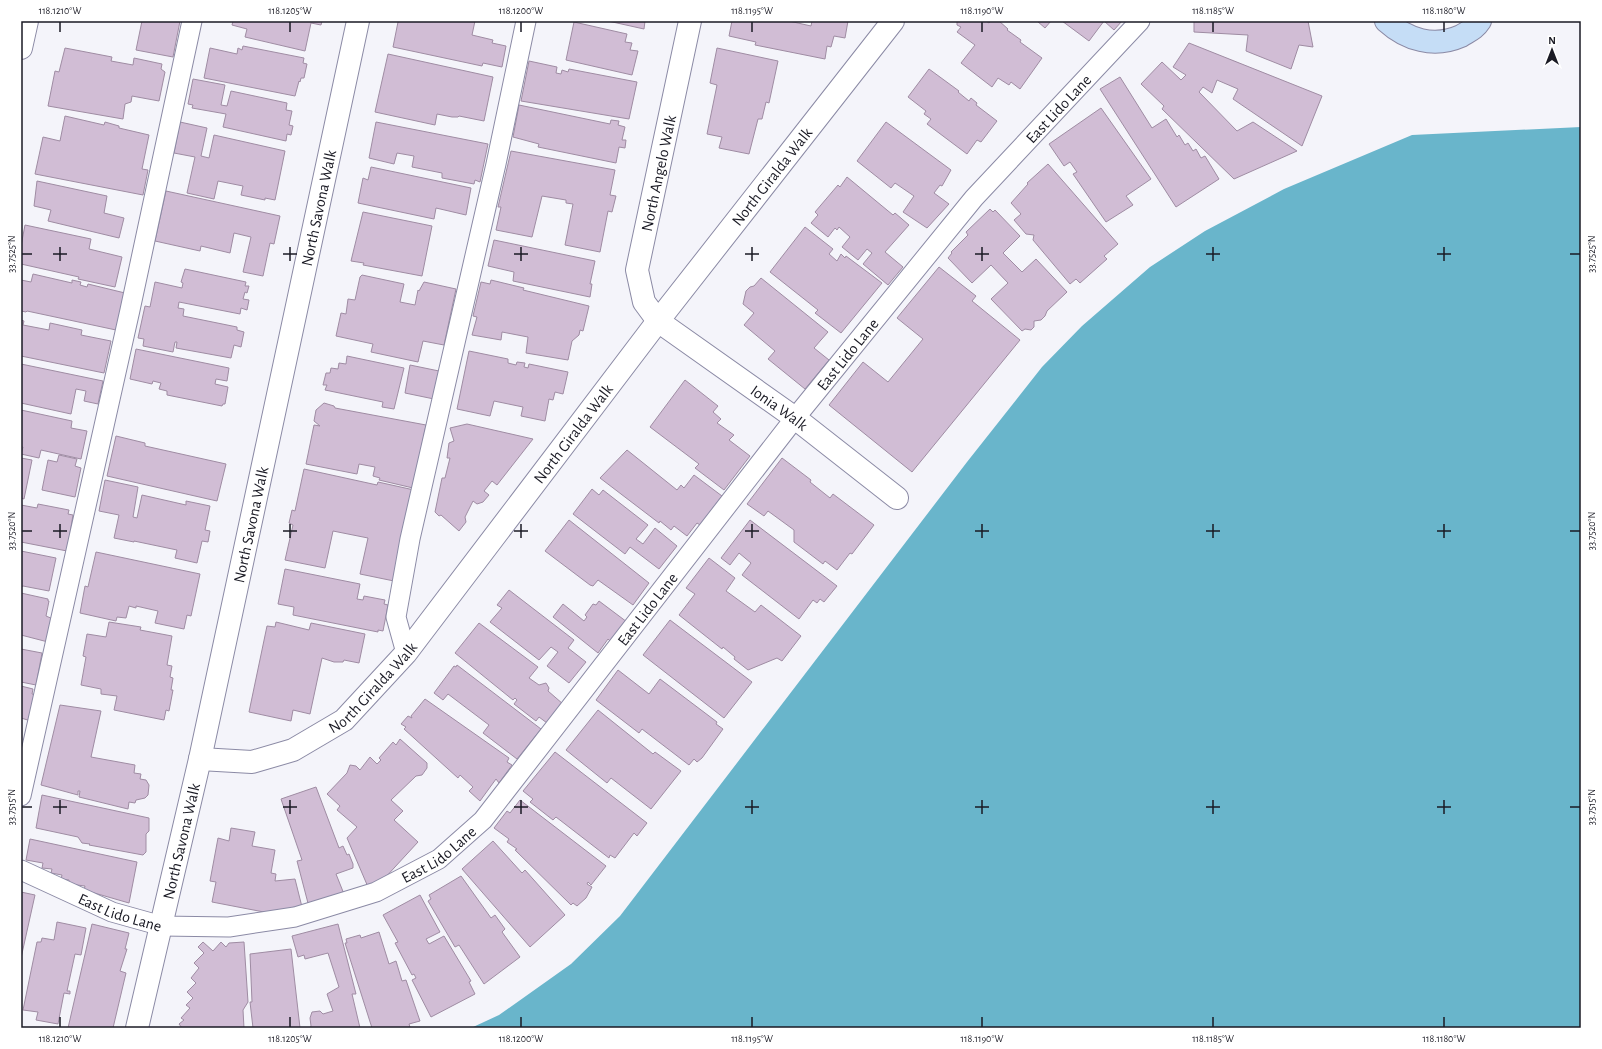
<svg xmlns="http://www.w3.org/2000/svg" width="1602" height="1049" font-family="'Alegreya Sans',sans-serif">
  <rect width="100%" height="100%" fill="#f4f4fa"/>
  <path fill="#69b5cb" d="M1581 127V1028H471L499 1015 571 964 620 916 967 462 1042 367 1082 326 1150 267 1205 231 1284 189 1412 135Z"/>
  <g fill="#d1bdd5" stroke="#9f8ca3">
    <path d="M142 21H180L173 57 136 50Z"/>
    <path d="M233 21H322L321 25 311 23 305 51 245 37 247 29 232 25Z"/>
    <path d="M400 21H475L472 35 493 40 492 43 506 46 502 67 483 63 482 66 393 47 398 22Z"/>
    <path d="M608 21H645L644 29Z"/>
    <path d="M732 21H789L811 26 812 21H848L845 38 834 36 831 47 827 46 825 59 755 45 756 42 729 36Z"/>
    <path d="M957 21H986L989 23 991 21H999L1008 29 1007 30 1021 40 1020 42 1042 58 1020 89 1011 82 1009 85 998 78 992 87 961 63 975 45 957 32 961 27 957 25Z"/>
    <path d="M1037 21H1051L1045 28Z"/>
    <path d="M1062 21H1122L1114 30 1104 21 1089 41Z"/>
    <path d="M1194 21H1308L1313 47 1299 45 1291 69 1246 51 1248 35 1194 32Z"/>
    <path d="M574 22 627 34 625 42 632 43 630 50 638 51 632 75 566 60Z"/>
    <path d="M1189 43 1322 96 1302 146 1233 99 1238 89 1217 80 1212 93 1203 87 1199 92 1237 131 1253 122 1297 151 1234 179 1162 109 1164 106 1141 84 1162 62 1181 80 1186 75 1173 67Z"/>
    <path d="M243 46 304 58 303 63 307 64 304 78H301L300 82 299 81 295 96 204 78 210 48 237 54 238 48 242 50Z"/>
    <path d="M65 48 112 57 111 61 133 65 134 58 162 64 161 69 165 72 159 101 132 96 131 102 125 104 123 119 48 106 55 71 59 72Z"/>
    <path d="M717 48 778 61 769 103 766 102 762 119H758L749 154 719 148 722 137 707 134 717 85 710 83Z"/>
    <path d="M388 54 493 77 484 121 459 116 458 117H452L437 114 435 125 375 112Z"/>
    <path d="M529 61 557 67 556 73 561 74 562 70 568 72 569 69 637 82 629 119 521 101Z"/>
    <path d="M929 69 959 91 958 92 969 101 971 98 977 103 976 105 997 121 981 142 977 140 967 154 927 124 931 119 924 114 926 111 908 97Z"/>
    <path d="M1120 77 1152 128 1166 119 1177 137 1179 135 1185 145 1188 143 1193 151 1196 149 1201 158 1205 156 1219 179 1176 207 1100 89Z"/>
    <path d="M193 79 225 85 221 105 227 106 231 91 287 103 286 110 292 111 289 125 293 126 291 135 287 134 286 141 223 127 226 114 192 108 193 105 188 104Z"/>
    <path d="M519 105 610 124 611 120 619 121 618 125 625 127 622 140H626L625 148 619 147 616 163 538 147 539 144 513 137Z"/>
    <path d="M1101 108 1151 179 1126 196 1133 205 1106 222 1073 174 1077 172 1070 162 1064 166 1049 144Z"/>
    <path d="M65 116 104 125 105 122 119 126V128L149 135 142 169 148 170 143 195 35 174 43 137 60 141Z"/>
    <path d="M180 122 207 128 201 156 209 158 214 135 285 151 275 200 265 198V200L241 195 243 186 218 181 214 199 187 193 195 157 174 153Z"/>
    <path d="M376 122 488 144 480 182 475 180 474 184 442 178V173L412 167 414 156 397 153 394 164 369 158Z"/>
    <path d="M886 122 951 170 942 186 940 185 934 193 949 204 927 228 903 212 914 196 895 183 891 188 857 161Z"/>
    <path d="M511 151 615 170 610 195 616 196 612 212 608 211 600 252 565 245 573 204 566 203V200L542 196 532 237 496 230 501 207H498Z"/>
    <path d="M1048 164 1118 244 1104 256 1107 259 1080 283 1076 279 1070 284 1033 240 1034 235 1026 234 1014 220 1021 214 1011 203 1028 184 1027 183Z"/>
    <path d="M371 167 471 188 466 215 436 208 434 219 358 203 363 178 368 180Z"/>
    <path d="M847 177 893 215 895 213 909 225 885 252 903 267 888 285 863 264 872 253 867 249 858 260 842 247 850 237 839 227 837 230 835 228 828 237 811 223 818 215 815 212 838 185 840 187Z"/>
    <path d="M37 181 107 196 104 213 124 218 119 238 48 221 51 210 34 206Z"/>
    <path d="M166 191 280 216 274 244 270 243 263 276 243 272 251 237 234 233 230 253 201 246 200 251 155 241Z"/>
    <path d="M990 209 993 212 995 210 1020 236 1003 253 1022 272 1036 259 1067 292 1047 311 1045 316 1041 320 1034 321V327L1031 330 1025 329 1022 331 991 299 1008 283 991 265 972 283 948 258 952 253 951 252 968 235 966 232Z"/>
    <path d="M363 212 432 226 422 276 363 265 364 263 351 261Z"/>
    <path d="M25 225 91 239 89 249 122 257 115 287 78 279 79 277 21 264V246Z"/>
    <path d="M805 227 833 249 829 254 837 261 841 254 845 258 846 256 882 283 841 333 815 313 818 310 770 272Z"/>
    <path d="M494 240 595 261 590 284H592L590 297 513 281 514 272 488 266Z"/>
    <path d="M939 267 976 296 972 301 1020 340 912 472 829 405 863 362 888 382 923 339 897 318Z"/>
    <path d="M185 269 246 282 245 286H249L247 293 245 292 243 299 249 300 247 310 241 308 240 314 179 302 178 308 184 309 183 316 237 327V330L244 332 241 347 234 345 231 358 176 348 177 342H175L173 352 143 346 144 339 138 338 145 306 150 307 155 282 182 288 183 283 181 282Z"/>
    <path d="M33 274 72 283V280L81 282 80 285 87 287 88 284 125 293 116 330 27 311 26 312 21 311V280L31 282Z"/>
    <path d="M362 275 404 284 400 302 415 305 418 290 419 291 424 282 456 289 444 345 423 341 418 362 371 352 373 344 336 336 341 313 346 314 348 299 355 300 360 277Z"/>
    <path d="M761 278 828 332 814 348 829 360 805 389 768 359 775 351 744 325 754 313 743 304 746 291 750 287 754 286Z"/>
    <path d="M491 280 524 288 523 290 589 306 583 331 580 330 579 335 572 341 568 360 526 353 528 337 502 332 501 340 472 335 477 317 473 316 481 282 490 284Z"/>
    <path d="M21 320 24 321 23 325 49 330 50 323 82 330 81 335 111 341 104 373 21 356Z"/>
    <path d="M136 349 229 368 227 381 216 379 215 384 228 387 225 404H223L222 406 167 395V391L159 389 161 383 153 381 152 384 130 379Z"/>
    <path d="M469 351 508 359V363L516 365 517 362 525 363 524 367 528 368 529 364 568 372 563 394 555 392 553 400 549 399 545 421 521 416 523 407 494 401 490 416 457 409Z"/>
    <path d="M347 356 404 368 394 409 382 407 383 402 325 390 327 385H323L326 373H330L331 368 338 369 339 363 346 364Z"/>
    <path d="M21 364 103 381 98 404 84 401 86 391 76 389 71 414 21 403Z"/>
    <path d="M410 365 439 371 434 399 405 393Z"/>
    <path d="M685 380 718 406 713 412 721 419 717 423 734 435 729 440 750 456 724 490 695 468 699 464 650 427Z"/>
    <path d="M324 403 334 406 335 408 426 425 413 488 379 480 380 478 373 476 375 467 359 464 357 474 306 464 314 425 320 426 314 421 316 410Z"/>
    <path d="M21 410 72 421 71 428 87 431 81 459 41 450 39 458 21 454 23 447H21Z"/>
    <path d="M467 424 533 439 497 485 492 481 484 491 489 495 483 502 477 504 473 501 465 517 466 522 459 531 441 515 439 516 435 512 442 478H445L450 458H447L449 443 454 441 450 428Z"/>
    <path d="M116 436 145 443V446L226 464 217 501 107 476Z"/>
    <path d="M627 450 677 490 681 485 684 488 694 475 722 496 700 525 697 523 687 536 674 526 671 530 660 521 659 523 600 478Z"/>
    <path d="M59 455 77 459 75 466 81 468 75 497 42 490 48 460 57 462Z"/>
    <path d="M21 458 32 460 24 499 21 498Z"/>
    <path d="M782 458 811 480 810 482 830 498 833 494 874 525 852 554 850 553 837 570 825 561 823 564 794 542V530L768 511 764 516 747 504Z"/>
    <path d="M304 469 377 485 378 482 414 490 394 581 360 574 368 538 333 531 325 568 285 560 293 525 289 523 292 510 295 511Z"/>
    <path d="M105 480 138 487 133 517 137 518 142 495 186 505V501L210 506 205 530 210 531 208 542 202 541 197 563 175 558 177 550 134 541V542L114 538 119 515 99 511Z"/>
    <path d="M592 489 599 495 603 490 648 525 636 539 643 544 655 528 677 546 659 569 630 547 625 554 573 514Z"/>
    <path d="M38 504 69 510 68 514 73 515 67 551 21 542V505L37 508Z"/>
    <path d="M569 520 649 583 633 605 598 580 593 586 590 585 545 551Z"/>
    <path d="M750 520 837 586 824 602 820 599 817 603 813 600 799 619 742 575 751 563 739 553 730 565 721 558Z"/>
    <path d="M21 551 56 558 49 591 23 586 21 587Z"/>
    <path d="M96 552 200 574 191 616 187 615 184 629 155 623 158 611 136 606V608L129 606 126 618 117 617 116 621 80 613 85 586 88 587Z"/>
    <path d="M709 558 735 578 726 591 755 612 761 605 801 636 782 661 777 658 748 670 734 659 735 657 723 647 722 649 679 615 695 594 686 588Z"/>
    <path d="M285 569 360 584 357 599 363 600 364 596 385 600 384 604 388 605 383 631 378 630V632L293 615 294 607 278 604Z"/>
    <path d="M509 590 574 640 568 648 586 662 569 683 547 666 558 652 551 647 539 660 490 622 502 608 497 605Z"/>
    <path d="M21 593 48 599V601H49L46 616 53 619 48 642 21 635Z"/>
    <path d="M599 601 627 622 611 642 608 639 598 653 553 617 563 604 584 621 587 617 585 615 593 604 596 605Z"/>
    <path d="M670 620 752 682 724 718 643 655Z"/>
    <path d="M109 622 141 627 140 630 172 636 167 665 172 666 170 677 173 678 171 690H173L169 711 166 710 164 720 114 710 117 696 101 694V689L81 685 86 657 83 656 87 634 106 637Z"/>
    <path d="M276 622 309 630 311 623 365 634 359 663 344 660 343 662H334L322 658 310 714 293 710 291 721 249 712 267 626 275 627Z"/>
    <path d="M479 623 538 667 529 678 539 685 546 683 549 688 548 691 563 704 547 723 539 717 536 721 514 704 517 700 515 698 513 700 455 653Z"/>
    <path d="M21 649 42 653 36 685 21 682Z"/>
    <path d="M457 665 541 729 517 759 483 733 489 725 448 694 443 700 434 693 454 666 456 667Z"/>
    <path d="M618 670 649 694 660 679 717 722 716 724 723 729 702 758 697 762 694 759 689 765 642 729 639 733 596 700Z"/>
    <path d="M21 686 33 689 32 694 37 695 31 721 21 718Z"/>
    <path d="M425 699 509 758 507 762 512 765 499 783 496 779 480 801 469 791 473 787 460 775 458 778 404 729 406 727 401 724 408 716 412 718 411 716Z"/>
    <path d="M60 705 101 711 91 757 135 765 134 773 141 774 140 779 146 780 149 785 148 795 145 798 136 800 135 803 129 802 128 809 79 797 80 791H78V795L41 785Z"/>
    <path d="M598 710 653 754 655 752 681 771 651 809 611 778 607 783 566 750Z"/>
    <path d="M400 739 427 763V768L422 775 416 776 391 800 403 811 394 820 418 842 383 880 368 887 347 838 357 827 337 810 340 806 327 794 347 773 350 765 356 766 360 770 370 757 377 764 381 760 379 758 393 742 396 745Z"/>
    <path d="M555 752 647 823 637 836 634 833 615 858 610 855 609 858 556 817 553 820 530 802 533 799 523 791Z"/>
    <path d="M316 787 339 848 343 846 347 855 349 854 353 864V868L336 874 344 894 309 907 297 861 302 860 281 799Z"/>
    <path d="M42 795 149 818V831L146 834V852L143 855 89 845 90 844 82 843 78 837 36 828Z"/>
    <path d="M520 800 606 866 591 885 588 882 587 884 592 887 586 898 577 906 573 903 571 905 515 850 517 849 507 842 509 839 494 828 507 811 510 813Z"/>
    <path d="M231 828 255 832 252 846 275 850 271 873 276 874 275 881 295 879 302 907 269 913 212 902 216 882 210 881 218 838 229 841Z"/>
    <path d="M30 839 137 862 129 903 84 890 85 886 69 884V880L61 879 62 875 51 873 52 869 42 868 43 863 26 860Z"/>
    <path d="M493 841 522 873 525 870 565 915 530 947 462 869Z"/>
    <path d="M461 876 491 918 495 915 505 929 502 932 520 957 484 984 459 945 455 947 428 901 431 899 429 895Z"/>
    <path d="M21 892 35 895 21 958Z"/>
    <path d="M420 895 440 932 426 939 429 944 444 936 471 981 469 982 475 994 431 1017 412 980 416 978 414 974 412 975 395 943 398 942 383 915Z"/>
    <path d="M57 922 86 928 81 955 75 954 67 991H70V994L64 993 58 1024 36 1020 38 1012 23 1010 37 942H41L42 938 54 940Z"/>
    <path d="M92 924 129 933 125 949H127L120 971 126 973 113 1028H68Z"/>
    <path d="M338 924 356 994H352L360 1028H310L311 1026 310 1018 312 1012 320 1011 323 1014 333 1011 327 994 339 987 328 953 305 959 304 955 298 957 292 936Z"/>
    <path d="M379 932 389 964 396 961 402 981 406 980 420 1021 409 1024 410 1027 406 1028H372L345 943H347L346 939 360 935 361 938Z"/>
    <path d="M203 942 213 951 221 942 226 947 229 943 244 942 248 1002 243 1010 244 1028H182L179 1024 184 1020 181 1018 190 1008 186 1005 193 998 187 992 196 983 191 978 199 968 194 963 204 953 198 947Z"/>
    <path d="M291 949 300 1028H253L250 1002H252L250 954Z"/>
  </g>
  <g fill="none" stroke-linecap="round" stroke-linejoin="round">
    <defs>
      <g id="lane">
        <path d="M406 653 396 617 410 539 496 164 526 21"/>
        <path d="M21 796 130 310 192 21"/>
        <path id="s1" d="M21 870 112 912 162 926 229 927 295 917 376 892 439 859 483 820 795 418 974 198 1140 21"/>
      </g>
      <g id="street">
        <path id="s2" d="M690 21 637 270 644 302 658 321 795 418 897 498"/>
        <path d="M21 48 27 21"/>
        <path id="s3" d="M200 759 252 762 293 750 344 720 406 653 658 321 893 21"/>
        <path id="s4" d="M137 1028 200 759 358 21"/>
      </g>
      <path id="secondary" d="M1386 21C1407 40 1434 48 1461 36 1469 31 1475 29 1480 21"/>
    </defs>
    <use href="#lane" stroke="#8b8aa5" stroke-width="21"/>
    <use href="#street" stroke="#8b8aa5" stroke-width="24"/>
    <use href="#secondary" stroke="#8b8aa5" stroke-width="24"/>
    <use href="#lane" stroke="#fff" stroke-width="19"/>
    <use href="#street" stroke="#fff" stroke-width="22"/>
    <use href="#secondary" stroke="#c5ddf6" stroke-width="22"/>
  </g>
  <path fill="none" stroke="#1a1a24" stroke-width="1.5" d="M60 22V32M290 22V32M521 22V32M752 22V32M982 22V32M1213 22V32M1444 22V32M60 247V261M290 247V261M521 247V261M752 247V261M982 247V261M1213 247V261M1444 247V261M22 254H32M53 254H67M283 254H297M514 254H528M745 254H759M975 254H989M1206 254H1220M1437 254H1451M1570 254H1580M60 524V538M290 524V538M521 524V538M752 524V538M982 524V538M1213 524V538M1444 524V538M22 531H32M53 531H67M283 531H297M514 531H528M745 531H759M975 531H989M1206 531H1220M1437 531H1451M1570 531H1580M60 800V814M290 800V814M521 800V814M752 800V814M982 800V814M1213 800V814M1444 800V814M22 807H32M53 807H67M283 807H297M514 807H528M745 807H759M975 807H989M1206 807H1220M1437 807H1451M1570 807H1580M60 1017V1027M290 1017V1027M521 1017V1027M752 1017V1027M982 1017V1027M1213 1017V1027M1444 1017V1027"/>
  <g text-anchor="middle" stroke-width="3" stroke-linejoin="round" paint-order="stroke">
    <g font-size="16" fill="#1a1a24" stroke="#fff">
      <text dy="6" stroke="none"><textPath href="#s1" startOffset="1416">East Lido Lane</textPath></text>
      <text transform="translate(658 173) rotate(-78)" y="6">North Angelo Walk</text>
      <text dy="6" stroke="none"><textPath href="#s3" startOffset="846">North Giralda Walk</textPath></text>
      <text dy="6" stroke="none"><textPath href="#s4" startOffset="840">North Savona Walk</textPath></text>
      <text dy="6" stroke="none"><textPath href="#s1" startOffset="1092">East Lido Lane</textPath></text>
      <text dy="6" stroke="none"><textPath href="#s2" startOffset="460">Ionia Walk</textPath></text>
      <text dy="6" stroke="none"><textPath href="#s3" startOffset="521">North Giralda Walk</textPath></text>
      <text dy="6" stroke="none"><textPath href="#s4" startOffset="516">North Savona Walk</textPath></text>
      <text dy="6" stroke="none"><textPath href="#s1" startOffset="768">East Lido Lane</textPath></text>
      <text dy="6" stroke="none"><textPath href="#s3" startOffset="197">North Giralda Walk</textPath></text>
      <text dy="6" stroke="none"><textPath href="#s4" startOffset="192">North Savona Walk</textPath></text>
      <text dy="6" stroke="none"><textPath href="#s1" startOffset="444">East Lido Lane</textPath></text>
      <text dy="6" stroke="none"><textPath href="#s1" startOffset="108">East Lido Lane</textPath></text>
    </g>
  </g>
  <rect width="1602" height="1049" fill="none" stroke="#ffffff" stroke-width="44"/>
  <g transform="translate(1552 50)" stroke="#ffffff" stroke-width="3" paint-order="stroke">
  <path d="M0-3L7 15L0 10L-7 15Z" fill="#1a1a24"/>
  <text y="-6" font-size="11" font-weight="bold" text-anchor="middle" fill="#1a1a24">N</text>
  </g>
  <rect x="22" y="22" width="1558" height="1005" fill="none" stroke="#1a1a24" stroke-width="1.5"/>
  <g font-size="10" text-anchor="middle" fill="#1a1a24">
    <text x="60" y="14">118.1210°W</text>
    <text x="290" y="14">118.1205°W</text>
    <text x="521" y="14">118.1200°W</text>
    <text x="752" y="14">118.1195°W</text>
    <text x="982" y="14">118.1190°W</text>
    <text x="1213" y="14">118.1185°W</text>
    <text x="1444" y="14">118.1180°W</text>
    <text transform="translate(11 254) rotate(-90)" y="4">33.7525°N</text>
    <text transform="translate(1591 254) rotate(-90)" y="4">33.7525°N</text>
    <text transform="translate(11 531) rotate(-90)" y="4">33.7520°N</text>
    <text transform="translate(1591 531) rotate(-90)" y="4">33.7520°N</text>
    <text transform="translate(11 807) rotate(-90)" y="4">33.7515°N</text>
    <text transform="translate(1591 807) rotate(-90)" y="4">33.7515°N</text>
    <text x="60" y="1042">118.1210°W</text>
    <text x="290" y="1042">118.1205°W</text>
    <text x="521" y="1042">118.1200°W</text>
    <text x="752" y="1042">118.1195°W</text>
    <text x="982" y="1042">118.1190°W</text>
    <text x="1213" y="1042">118.1185°W</text>
    <text x="1444" y="1042">118.1180°W</text>
  </g>
</svg>
